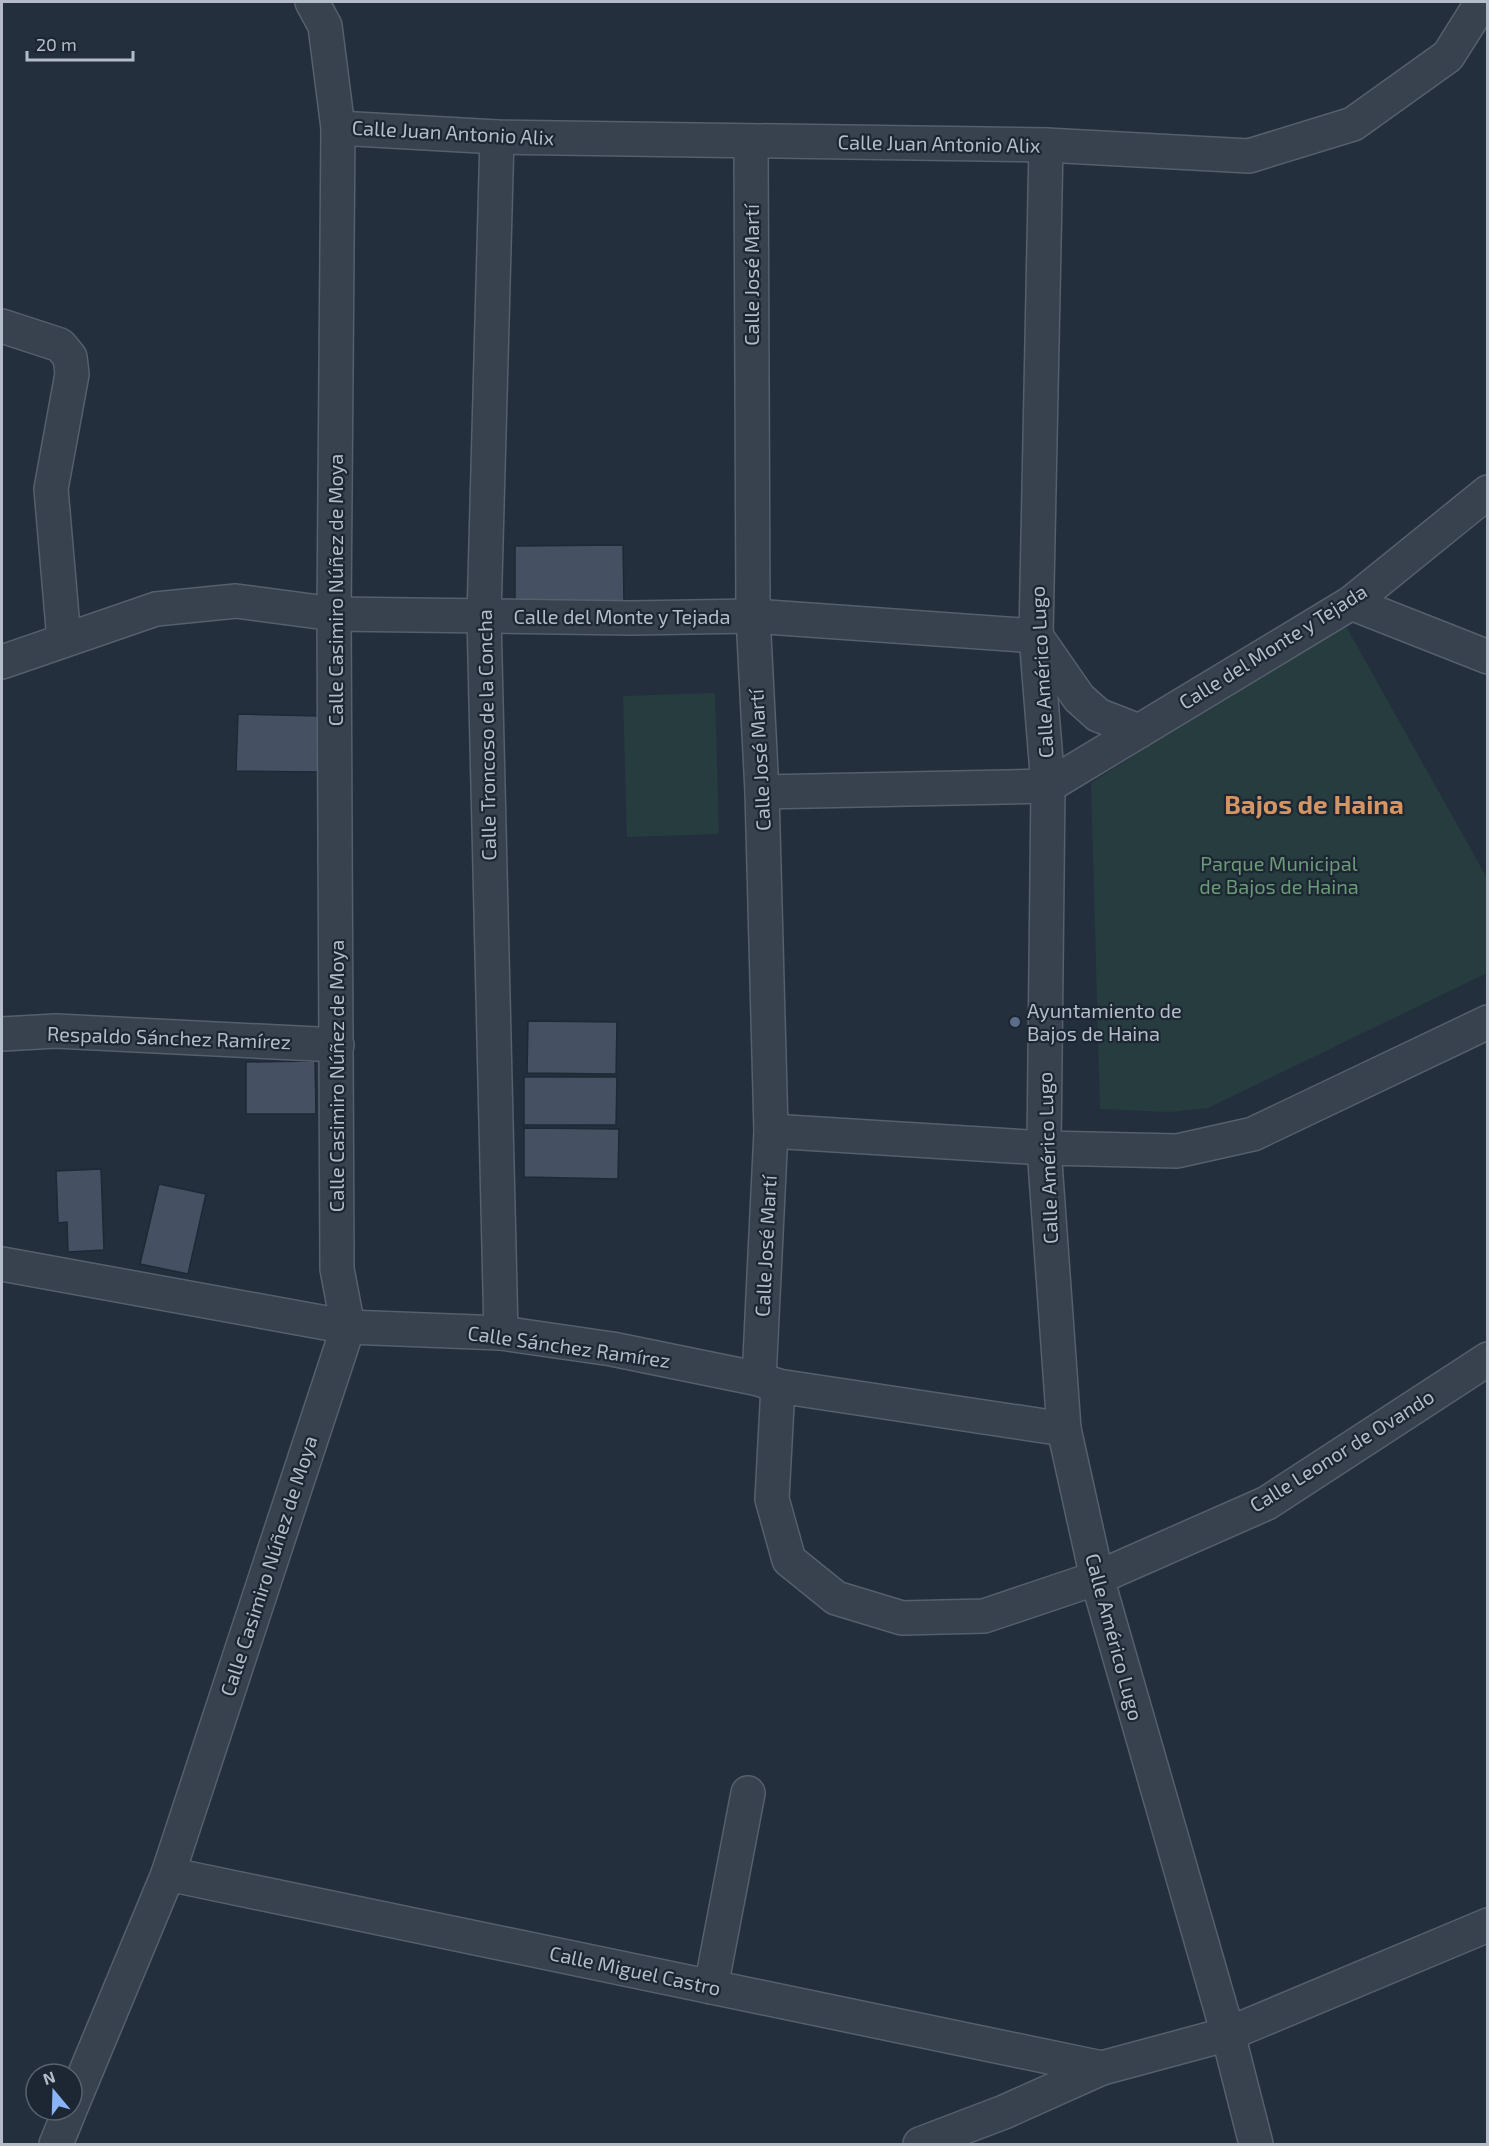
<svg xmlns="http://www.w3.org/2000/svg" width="1489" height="2146" font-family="'Exo 2',sans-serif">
  <rect width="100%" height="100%" fill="#242f3e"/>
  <g fill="#263c3f">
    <path d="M1343 621 1487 878V973L1208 1108 1170 1112 1100 1109 1091 783Z"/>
    <path d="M715 693 719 834 627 837 623 696Z"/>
  </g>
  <g fill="#455162" stroke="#1f2835" stroke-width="1.5">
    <path d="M623 545 624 601 515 602V546Z"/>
    <path d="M238 714 319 716 318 772 236 771Z"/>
    <path d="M528 1021 617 1022 616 1074 527 1073Z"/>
    <path d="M315 1061 316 1114H246V1062Z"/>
    <path d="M524 1077H617L616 1125H524Z"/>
    <path d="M524 1128 619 1129 618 1179 524 1177Z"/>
    <path d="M101 1169 104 1250 68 1252 67 1222 58 1223 56 1171Z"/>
    <path d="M159 1184 206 1194 188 1274 140 1264Z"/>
  </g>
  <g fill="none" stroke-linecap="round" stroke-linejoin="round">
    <defs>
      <g id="minor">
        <path d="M338 128 497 137 1046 145 1249 156 1353 124 1448 56 1482 2"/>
        <path d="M497 137 484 617 501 1333"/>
        <path d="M751 142 753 616 762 792 771 1131 759 1379"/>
        <path d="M1046 145 1036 636 1048 786 1044 1148 1064 1429 1097 1578 1228 2034 1256 2144"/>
        <path d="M2 326 60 345 70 357 72 374 51 489 64 640"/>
        <path d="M1351 603 1488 657"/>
        <path d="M2 662 156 609 236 601 334 614 631 618 753 616 1036 636 1079 698 1098 715 1139 731"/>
        <path d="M762 792 1048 786 1351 603 1488 492"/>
        <path d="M2 1034 56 1031 337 1045"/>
        <path d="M771 1131 1044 1148 1177 1151 1253 1134 1488 1022"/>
        <path d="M2 1264 348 1327 501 1333 612 1349 759 1379 778 1386 1064 1429"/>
        <path d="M778 1386 772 1499 789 1560 836 1598 902 1618 984 1616 1097 1578 1267 1503 1488 1359"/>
        <path d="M168 1874 1102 2068"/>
        <path d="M711 1987 748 1793"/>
        <path d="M72 2105 168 1874 348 1327 337 1269 334 614 338 128 325 26 312 2"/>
        <path d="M56 2144 70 2110"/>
        <path d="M920 2144 1004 2112 1102 2068 1228 2034 1488 1925"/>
      </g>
    </defs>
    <use href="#minor" stroke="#565f6c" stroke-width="36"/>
    <use href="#minor" stroke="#38414e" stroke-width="33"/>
  </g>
  <circle fill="#5c6f8a" stroke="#1d2633" stroke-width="2" cx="1015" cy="1022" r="6"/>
  <g text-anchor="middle" stroke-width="4.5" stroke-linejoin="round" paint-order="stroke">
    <g font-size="20" fill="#b4bcc9" stroke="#1d2633">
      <text transform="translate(453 133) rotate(3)" y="7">Calle Juan Antonio Alix</text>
      <text transform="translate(939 144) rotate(1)" y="7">Calle Juan Antonio Alix</text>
      <text transform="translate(752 275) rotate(-90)" y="7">Calle José Martí</text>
      <text transform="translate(336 590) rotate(-90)" y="7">Calle Casimiro Núñez de Moya</text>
      <text x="622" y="624">Calle del Monte y Tejada</text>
      <text transform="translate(1273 647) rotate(-32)" y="7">Calle del Monte y Tejada</text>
      <text transform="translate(1042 672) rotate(-93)" y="7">Calle Américo Lugo</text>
      <text transform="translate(487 735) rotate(-91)" y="7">Calle Troncoso de la Concha</text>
      <text transform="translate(760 760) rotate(-93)" y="7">Calle José Martí</text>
      <text transform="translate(169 1038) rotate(2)" y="7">Respaldo Sánchez Ramírez</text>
      <text transform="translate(337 1076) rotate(-90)" y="7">Calle Casimiro Núñez de Moya</text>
      <text transform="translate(1048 1158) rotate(-92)" y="7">Calle Américo Lugo</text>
      <text transform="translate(766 1246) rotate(-87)" y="7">Calle José Martí</text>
      <text transform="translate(569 1347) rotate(8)" y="7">Calle Sánchez Ramírez</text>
      <text transform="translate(1342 1451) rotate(-32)" y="7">Calle Leonor de Ovando</text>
      <text transform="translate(269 1566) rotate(-72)" y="7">Calle Casimiro Núñez de Moya</text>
      <text transform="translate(1114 1637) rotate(75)" y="7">Calle Américo Lugo</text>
      <text transform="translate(635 1971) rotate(12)" y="7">Calle Miguel Castro</text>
    </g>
    <g font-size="20" fill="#6b9a76" stroke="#1d2633">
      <text x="1279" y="871">Parque Municipal<tspan x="1279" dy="23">de Bajos de Haina</tspan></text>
    </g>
    <g font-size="20" fill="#b4bcc9" stroke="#1d2633" text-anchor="start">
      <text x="1027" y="1018">Ayuntamiento de<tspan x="1027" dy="23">Bajos de Haina</tspan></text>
    </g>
    <g font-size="26" font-weight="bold" fill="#d59563" stroke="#1d2633">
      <text x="1314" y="814">Bajos de Haina</text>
    </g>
  </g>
  <rect width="1489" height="2146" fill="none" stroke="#b4bcc9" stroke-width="6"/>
  <g transform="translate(54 2092) rotate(341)"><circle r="28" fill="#1d2633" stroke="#59626f" stroke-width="1.5"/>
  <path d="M0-4.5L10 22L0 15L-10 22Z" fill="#8ab4f8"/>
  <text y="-9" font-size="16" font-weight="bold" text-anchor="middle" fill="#b4bcc9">N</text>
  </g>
  <path d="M27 51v9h106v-9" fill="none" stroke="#b4bcc9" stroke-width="3"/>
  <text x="36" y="51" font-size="18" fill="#b4bcc9" stroke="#1d2633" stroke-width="4.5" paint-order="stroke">20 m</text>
</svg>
